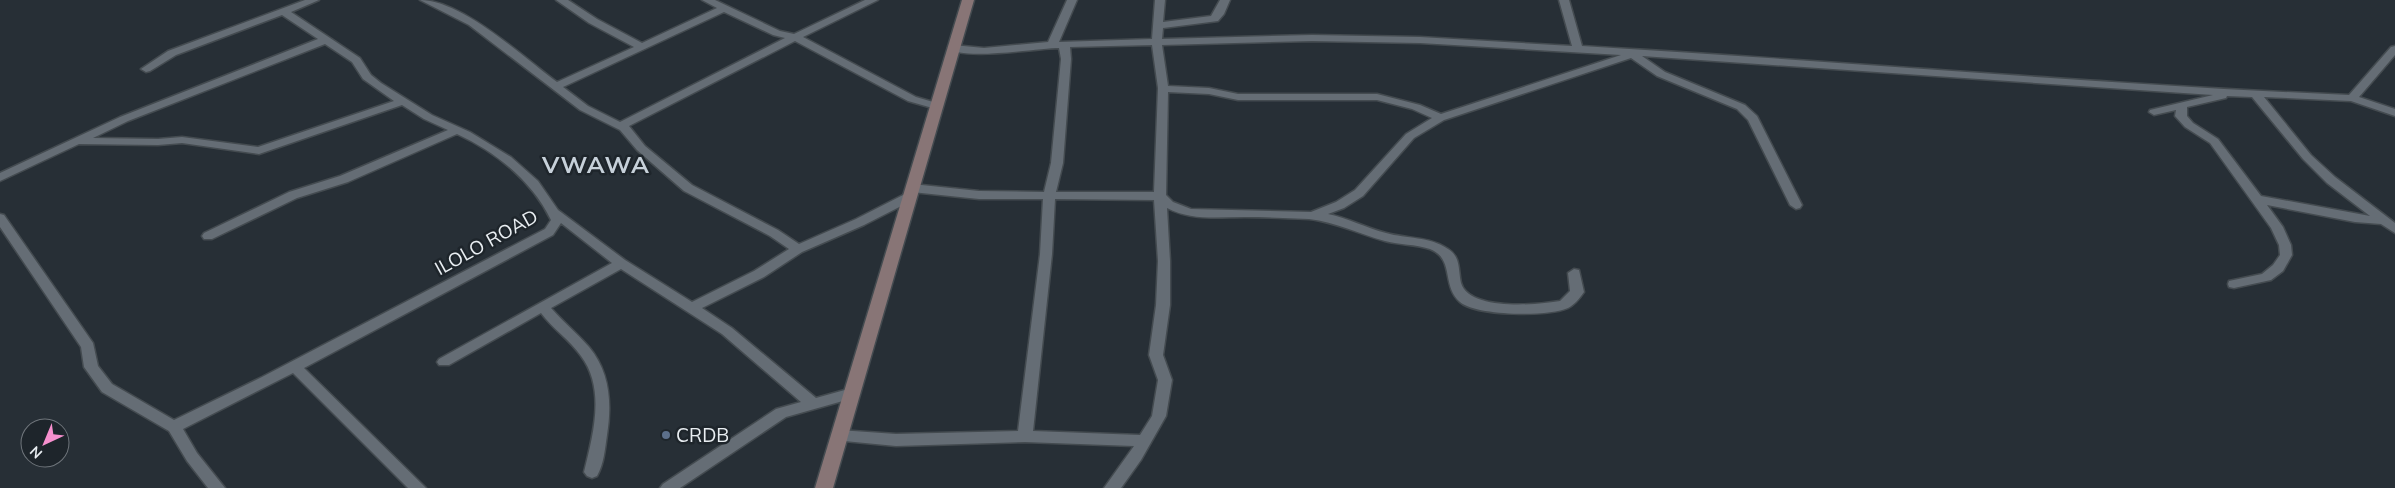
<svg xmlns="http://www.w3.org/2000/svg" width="2395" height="488" font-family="Mulish,sans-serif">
  <rect width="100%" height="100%" fill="#272f36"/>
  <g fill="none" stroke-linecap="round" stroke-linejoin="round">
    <defs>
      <g id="street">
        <path d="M305 0H319L291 12 360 58 371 75 381 83 432 115 470 132 511 157 538 181 558 210 625 260 692 302 754 271 789 249 770 236 684 191 637 150 620 130 580 110 469 25 420 0C462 0 523 57 557 82L634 47 589 23 556 0H568L597 19 642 43 717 8 702 0H715L780 31 794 34 865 0H878L803 37 916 97 940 104 941 106 940 108 936 109 908 101 795 41 629 126 645 146 692 185 778 230 799 244 856 219 905 194H913L915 197 913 200 864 225 802 252 764 277 702 308 732 328 816 398 852 388 857 389 859 393 857 397 786 417 680 488H660L663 484 776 409 801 402 722 334 621 269 551 308C563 322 577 333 589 347 610 372 612 403 607 435 605 448 604 464 597 476L592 478 587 476 584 472C593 435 606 389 581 356 570 340 553 329 541 313L449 365H439L437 362 439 359 612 263 561 223 553 235 304 368 426 488H408L293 373 183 429 197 453 225 488H208L187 461 169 431 102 392 84 367 81 347 0 227V214L4 215 93 343 98 366 112 384 174 420 262 377 545 229 551 220C532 181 496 152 457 134L348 182 297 198 212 239H204L202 236 204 233 289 192 340 176 448 130 424 119 402 105 259 154 182 143 158 145 79 144 0 181V173L120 117 318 39 282 15 176 55 150 71 146 72 141 69 168 51ZM724 12 773 35 785 38 620 122 588 106 563 87ZM325 44 352 62 363 79 394 101 258 147 182 137 158 139 93 138 128 121Z"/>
        <path d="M1067 0H1077L1059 42 1152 39 1155 0H1165L1163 22 1211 16 1220 0H1230L1224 14 1218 21 1163 28 1162 39 1312 35 1420 37 1572 46 1559 0H1569L1582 46C1838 61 2093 84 2349 95L2391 47 2395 46V55L2359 97 2395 109V116L2351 101 2264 97 2311 155 2335 177 2395 223V233L2381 224 2355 222 2267 205 2283 227 2291 245 2292 255 2283 271 2271 280 2234 288 2229 287 2228 284 2229 281 2262 274 2273 265 2280 255 2279 245 2271 228 2210 143 2185 127 2175 116 2176 110 2154 115 2149 112 2150 110 2213 95 1642 56 1665 72 1745 105 1757 116 1802 205 1800 208 1796 209 1790 205 1748 120 1737 109 1657 76 1631 58 1444 120 1414 138 1363 196 1344 208 1328 214C1348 218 1366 228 1386 233 1407 239 1429 236 1448 249 1461 257 1458 270 1461 283 1469 311 1537 305 1560 301L1570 291 1568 273 1574 269 1579 270 1584 292C1580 298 1574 305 1568 308 1549 317 1476 316 1460 302 1441 285 1455 259 1430 249 1415 244 1400 245 1385 241 1359 234 1336 222 1309 219 1288 218 1266 217 1245 217 1218 217 1192 221 1167 208L1170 261V305L1163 355 1172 380 1166 416 1141 460 1121 488H1104L1134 446 1025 442 896 446 834 440 832 436 834 432 839 430 896 434 1018 431 1040 254 1043 199H979L912 192 906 188 912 184 979 191 1044 192 1051 163 1061 59 1059 48C1038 48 962 61 948 48L953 45 984 48 1048 42ZM1312 41 1420 43 1621 55 1441 114 1420 105 1377 94H1238L1209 88 1168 86 1162 45ZM1152 45 1158 88 1154 192H1056L1063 163 1071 59 1070 47ZM1168 92 1209 94 1238 100H1377L1412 109 1432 118 1406 134 1355 190 1336 202 1311 212 1191 209 1173 202 1166 195ZM2227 96 2252 97 2303 159 2327 183 2370 216 2261 196 2218 139 2193 123 2187 116V107L2226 98ZM1055 199 1154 200 1158 261 1156 305 1149 355 1158 380 1152 416 1140 435 1033 431 1052 254Z"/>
      </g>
      <path id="secondary" d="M962 0H974L833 488H815Z"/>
    </defs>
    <use href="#street" stroke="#444b50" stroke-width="3"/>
    <use href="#secondary" stroke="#444b50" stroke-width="3"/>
    <use href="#street" fill="#656d75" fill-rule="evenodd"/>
    <use href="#secondary" fill="#887576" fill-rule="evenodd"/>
  </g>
  <circle fill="#5c6f8a" stroke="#1e252b" stroke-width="2" cx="666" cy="435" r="5"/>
  <g text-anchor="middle" stroke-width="5" stroke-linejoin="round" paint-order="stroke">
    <g font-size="19" fill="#e9eef2" stroke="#1e252b">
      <text transform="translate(486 242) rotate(-29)" y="7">ILOLO ROAD</text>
    </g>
    <g font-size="19" fill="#e9eef2" stroke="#1e252b" text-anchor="start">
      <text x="676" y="442">CRDB</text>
    </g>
    <g font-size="24" font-weight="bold" letter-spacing="1" fill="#c7d1da" stroke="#1e252b">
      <text x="596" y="173">VWAWA</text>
    </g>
  </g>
  <g transform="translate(45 443) rotate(224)"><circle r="24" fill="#1e252b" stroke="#6f757b"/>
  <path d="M0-4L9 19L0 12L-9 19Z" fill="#f790ce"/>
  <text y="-8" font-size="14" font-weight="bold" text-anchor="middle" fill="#e9eef2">N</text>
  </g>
</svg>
